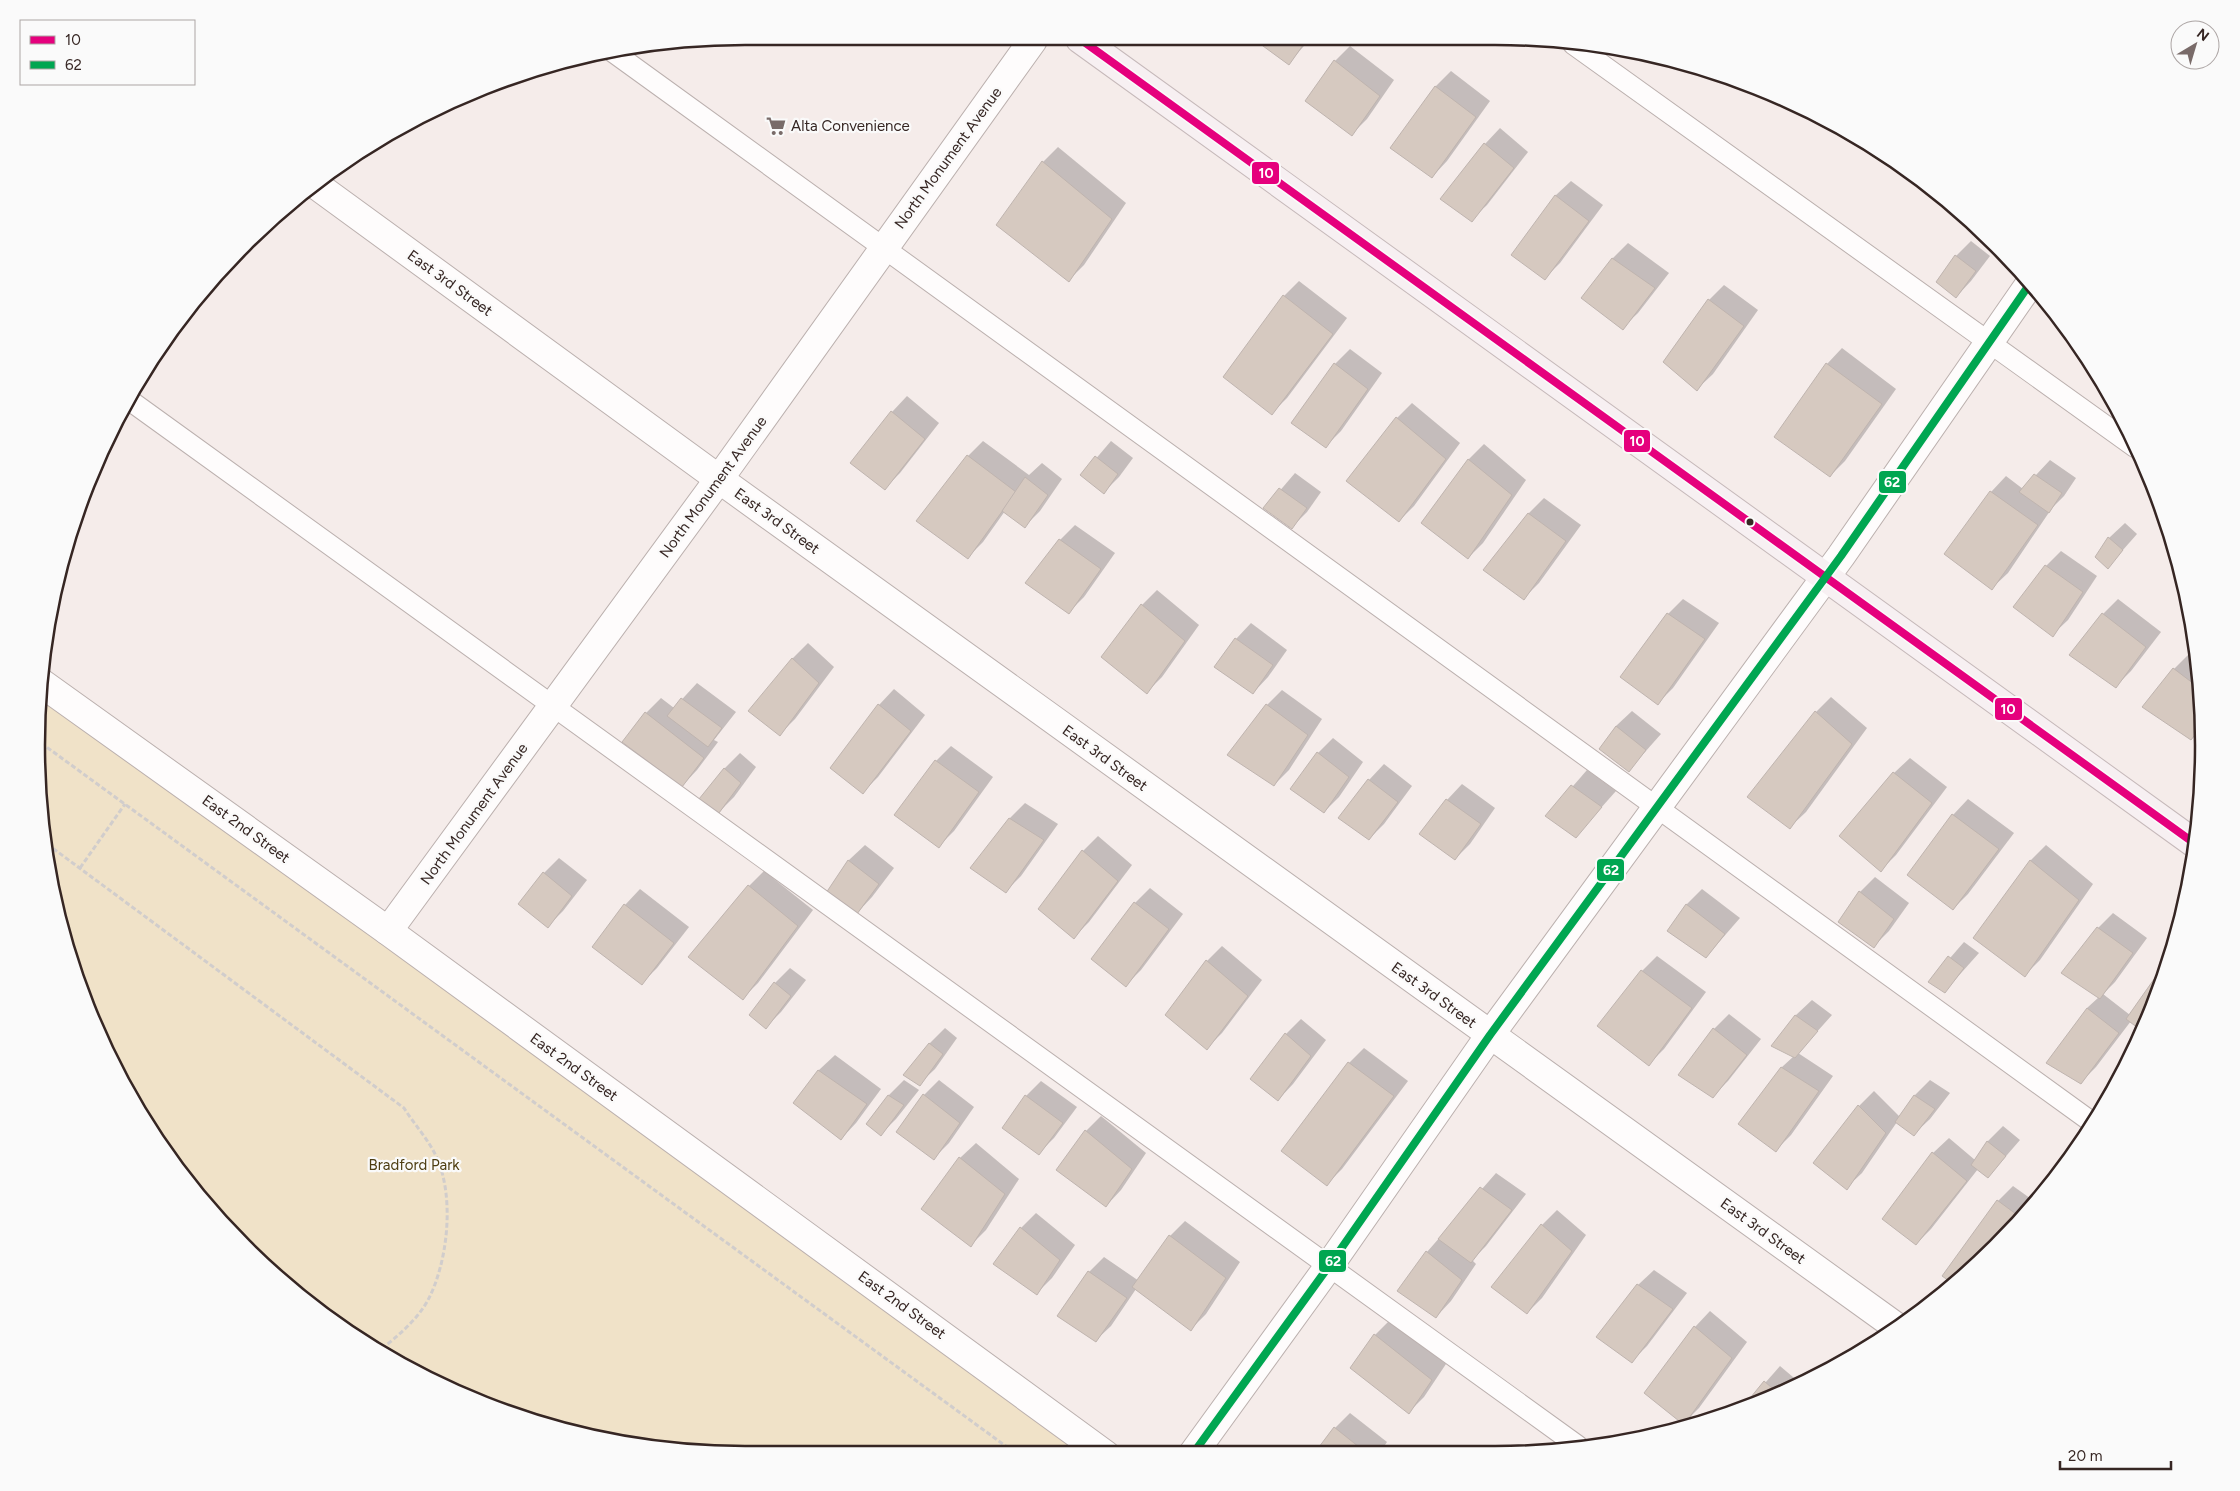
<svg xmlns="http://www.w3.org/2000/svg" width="2240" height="1491" font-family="Figtree,sans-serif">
  <rect width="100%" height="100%" fill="#f5ecea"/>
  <path fill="#f0e2c8" d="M40 682 1106 1455H746L607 1441 432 1381 314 1308 244 1247 131 1100 74 974 50 884 38 699Z"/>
  <g fill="#0003">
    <path d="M1254 38H1311L1289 63Z"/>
    <path d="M1350 46 1394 80 1367 119 1352 134 1335 61Z"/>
    <path d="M1451 71 1490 101 1447 161 1432 177 1392 148 1436 86Z"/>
    <path d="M1500 128 1528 152 1487 205 1471 220 1442 199 1485 144Z"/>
    <path d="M1058 147 1126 203 1084 265 1069 280 1043 162Z"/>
    <path d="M1917 177 1926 183 1933 189 1932 190Z"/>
    <path d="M1571 181 1603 205 1560 263 1545 278 1555 196Z"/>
    <path d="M1971 241 1990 256 1971 281 1956 297V256Z"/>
    <path d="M1628 243 1669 273 1638 313 1622 328 1583 298 1613 258Z"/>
    <path d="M1299 281 1347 318 1287 398 1272 413 1224 376 1284 296Z"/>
    <path d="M1724 285 1758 310 1713 374 1697 389 1664 362 1709 300Z"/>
    <path d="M1842 348 1896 389 1845 461 1830 476 1776 437 1827 364Z"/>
    <path d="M1350 349 1382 373 1341 431 1325 447 1292 422 1335 364Z"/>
    <path d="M907 396 939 423 900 473 884 489 892 412Z"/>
    <path d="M1412 403 1460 443 1414 506 1399 521 1397 418Z"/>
    <path d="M983 441 1029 475 1042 463 1062 479 1040 511 1025 526 1005 511 983 542 968 557V456Z"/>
    <path d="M1111 441 1133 458 1119 477 1104 492 1082 475Z"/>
    <path d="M1484 444 1526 480 1483 543 1468 558 1422 522 1469 459Z"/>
    <path d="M2050 460 2076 478 2064 496 2052 508 2008 573 1992 588 1991 492 2006 476 2023 489Z"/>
    <path d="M1295 473 1321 492 1307 512 1292 527 1265 508Z"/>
    <path d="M1544 498 1581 525 1539 583 1524 598 1485 569 1529 513Z"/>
    <path d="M2125 523 2137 534 2108 567 2109 538Z"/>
    <path d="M1075 525 1115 553 1084 597 1069 612 1060 540Z"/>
    <path d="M2061 551 2097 576 2068 620 2052 635 2046 566Z"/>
    <path d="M1157 590 1199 625 1162 677 1147 692 1142 605Z"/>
    <path d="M1683 599 1719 623 1673 688 1658 703 1622 677 1668 614Z"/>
    <path d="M2118 599 2161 632 2131 671 2116 686 2071 655 2103 614Z"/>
    <path d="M1251 623 1287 650 1268 677 1253 693 1215 667 1236 639Z"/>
    <path d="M808 643 834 667 795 719 780 734 750 711 793 658Z"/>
    <path d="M2189 654 2195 658 2202 728 2191 739 2174 669Z"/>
    <path d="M697 683 736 712 714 740 718 742 697 770 682 786 646 713 661 698 674 708Z"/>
    <path d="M894 689 925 715 878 777 863 792 831 767 879 705Z"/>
    <path d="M1282 690 1322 719 1289 770 1274 785 1267 705Z"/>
    <path d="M1831 697 1867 728 1806 812 1790 827 1816 712Z"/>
    <path d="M1632 711 1661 734 1629 770 1601 749 1616 726Z"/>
    <path d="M1333 738 1363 762 1339 797 1324 812 1318 753Z"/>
    <path d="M951 746 993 777 954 831 939 846 936 761Z"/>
    <path d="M740 753 756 767 734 797 719 812 701 799 725 768Z"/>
    <path d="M1910 758 1947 787 1896 855 1881 870 1894 773Z"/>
    <path d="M1384 764 1412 786 1384 824 1369 839V780Z"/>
    <path d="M1587 770 1616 791 1576 836 1547 816Z"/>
    <path d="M1462 784 1495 808 1470 844 1455 859 1421 833 1447 800Z"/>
    <path d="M1968 799 2014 833 1968 894 1953 909 1909 874 1953 815Z"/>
    <path d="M1025 803 1058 824 1021 876 1006 891 1010 818Z"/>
    <path d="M1098 836 1132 865 1089 922 1074 937 1040 909 1083 851Z"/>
    <path d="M865 845 894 868 872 897 857 913 827 893 849 860Z"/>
    <path d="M2046 845 2093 884 2040 960 2025 975 1974 938 2031 860Z"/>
    <path d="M559 858 587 880 563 911 548 926 520 904 544 873Z"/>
    <path d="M764 871 813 910 758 983 743 998 749 886Z"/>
    <path d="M1875 877 1909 903 1889 931 1874 946 1839 922 1860 892Z"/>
    <path d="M1150 888 1183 914 1141 970 1126 985 1135 903Z"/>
    <path d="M640 889 689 927 657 968 642 983 594 947 625 905Z"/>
    <path d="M1702 889 1740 918 1706 957 1668 931 1687 904Z"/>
    <path d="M2113 913 2147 938 2115 982 2103 994 2130 1015 2165 966 2150 1017 2143 1030 2131 1021 2096 1067 2081 1082 2087 1008 2099 997 2063 973 2098 928Z"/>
    <path d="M1964 942 1979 953 1945 991 1930 981Z"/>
    <path d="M1222 946 1262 980 1222 1033 1207 1048V961Z"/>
    <path d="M1657 956 1706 992 1664 1049 1649 1064 1642 971Z"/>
    <path d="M790 968 806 980 781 1012 766 1027 775 983Z"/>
    <path d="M1812 1000 1832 1015 1798 1053 1833 1076 1791 1135 1776 1150 1740 1124 1782 1067 1794 1056 1773 1045 1796 1015Z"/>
    <path d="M1729 1014 1761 1039 1728 1081 1713 1096 1714 1029Z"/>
    <path d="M1301 1019 1326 1040 1293 1084 1278 1100 1286 1034Z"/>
    <path d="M945 1028 957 1038 935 1069 919 1084 905 1075 930 1043Z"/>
    <path d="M1364 1048 1408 1081 1342 1169 1327 1184 1349 1063Z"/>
    <path d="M835 1055 881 1089 856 1123 841 1139 794 1102 819 1070Z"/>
    <path d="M904 1080 919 1090 896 1119 881 1134 867 1123 889 1095Z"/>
    <path d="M939 1080 974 1107 949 1143 934 1158 924 1095Z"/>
    <path d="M1930 1080 1950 1093 1930 1119 1914 1134 1897 1122 1862 1173 1846 1188 1814 1163 1859 1106 1874 1091 1900 1117 1915 1095Z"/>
    <path d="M1041 1081 1077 1107 1054 1138 1039 1153 1026 1096Z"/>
    <path d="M1101 1116 1146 1153 1121 1190 1106 1206 1086 1131Z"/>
    <path d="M2003 1126 2020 1140 1988 1177 1978 1169 1931 1229 1916 1244 1884 1219 1933 1153 1949 1138 1975 1160 1988 1141Z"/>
    <path d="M976 1143 1019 1179 986 1230 971 1245 923 1209 960 1158Z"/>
    <path d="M1496 1173 1526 1194 1486 1246 1472 1260 1476 1264 1451 1301 1436 1317 1427 1252Z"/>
    <path d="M2013 1186 2034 1201 1996 1247 1953 1282 1944 1276 1998 1201Z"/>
    <path d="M1557 1210 1586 1235 1542 1298 1527 1313 1542 1225Z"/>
    <path d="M1036 1213 1075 1245 1052 1278 1037 1293 1021 1228Z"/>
    <path d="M1185 1221 1240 1262 1206 1314 1191 1329 1136 1289 1111 1326 1095 1341 1089 1272 1104 1257 1139 1281 1170 1236Z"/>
    <path d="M1654 1270 1687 1293 1647 1346 1632 1361 1598 1336 1638 1285Z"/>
    <path d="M1710 1311 1747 1342 1699 1408 1684 1423 1645 1393 1695 1327Z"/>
    <path d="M1390 1320 1446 1364 1424 1397 1409 1412 1375 1335Z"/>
    <path d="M1780 1366 1800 1383 1766 1401 1744 1407Z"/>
    <path d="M1350 1413 1387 1442 1378 1455H1315L1335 1428Z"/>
  </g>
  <g fill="#d6c9c0" stroke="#bfb4af">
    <path d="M1252 38H1308L1289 65Z"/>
    <path d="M1334 60 1380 96 1352 136 1305 101Z"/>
    <path d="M1435 86 1476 117 1432 178 1390 148Z"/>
    <path d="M1484 143 1514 168 1472 222 1440 199Z"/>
    <path d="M1042 161 1112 219 1069 282 996 225Z"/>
    <path d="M1555 195 1589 221 1545 280 1511 255Z"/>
    <path d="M1955 255 1976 271 1956 298 1936 282Z"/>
    <path d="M1612 258 1655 288 1623 330 1581 298Z"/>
    <path d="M1283 295 1333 334 1272 415 1223 377Z"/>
    <path d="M1708 299 1744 326 1697 391 1663 362Z"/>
    <path d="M1334 363 1368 389 1326 448 1291 423Z"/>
    <path d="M1826 363 1882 404 1830 477 1774 437Z"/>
    <path d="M891 411 925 439 885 490 850 463Z"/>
    <path d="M1396 417 1446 459 1399 522 1346 481Z"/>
    <path d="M967 455 1016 492 968 559 916 521Z"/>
    <path d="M1095 456 1118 474 1104 494 1080 475Z"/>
    <path d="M1468 459 1512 495 1468 559 1421 523Z"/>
    <path d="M2034 474 2062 493 2049 513 2019 492Z"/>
    <path d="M1025 477 1048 495 1025 528 1002 511Z"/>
    <path d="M1279 488 1307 508 1292 529 1263 508Z"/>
    <path d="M1990 491 2038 525 1992 590 1944 554Z"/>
    <path d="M1528 513 1566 541 1524 600 1483 570Z"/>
    <path d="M2108 537 2123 550 2108 569 2095 557Z"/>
    <path d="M1059 539 1101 569 1069 614 1025 583Z"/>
    <path d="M2045 565 2083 592 2053 637 2013 607Z"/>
    <path d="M1141 604 1185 641 1147 694 1101 657Z"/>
    <path d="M1667 613 1705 639 1658 705 1620 677Z"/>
    <path d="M2102 613 2146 647 2116 688 2069 655Z"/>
    <path d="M1235 638 1273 665 1253 694 1214 667Z"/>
    <path d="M792 658 819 683 780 736 748 711Z"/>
    <path d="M2173 668 2198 687 2202 726 2191 740 2142 707Z"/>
    <path d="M681 698 722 728 708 747 667 716Z"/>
    <path d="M878 704 911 731 863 794 830 768Z"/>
    <path d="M1266 704 1308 735 1274 786 1227 755Z"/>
    <path d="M1815 711 1852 744 1790 829 1747 797Z"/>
    <path d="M645 712 704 758 682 787 622 742Z"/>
    <path d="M1616 726 1646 750 1629 772 1599 749Z"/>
    <path d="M1317 752 1349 777 1324 813 1290 789Z"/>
    <path d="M935 760 979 792 939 848 894 815Z"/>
    <path d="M724 768 741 783 719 813 699 799Z"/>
    <path d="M1893 772 1932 803 1881 872 1839 836Z"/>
    <path d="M1368 779 1398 802 1369 840 1338 818Z"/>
    <path d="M1571 785 1602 807 1576 838 1545 816Z"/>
    <path d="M1446 799 1481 824 1455 860 1419 834Z"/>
    <path d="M1952 814 1999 849 1953 910 1907 875Z"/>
    <path d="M1009 818 1044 840 1006 893 970 868Z"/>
    <path d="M1082 850 1118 881 1074 939 1038 909Z"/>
    <path d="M848 860 879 884 857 914 826 893Z"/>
    <path d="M2030 860 2079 900 2025 977 1973 938Z"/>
    <path d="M543 872 572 896 548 928 518 904Z"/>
    <path d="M748 885 798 926 743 1000 688 957Z"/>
    <path d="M1859 891 1894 919 1874 948 1838 922Z"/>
    <path d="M1134 902 1169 929 1126 987 1091 959Z"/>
    <path d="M624 904 674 943 642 985 592 947Z"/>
    <path d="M1686 904 1725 934 1706 958 1667 931Z"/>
    <path d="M2097 927 2133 953 2100 999 2061 973Z"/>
    <path d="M1948 956 1964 968 1945 993 1928 982Z"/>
    <path d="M1206 960 1248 996 1207 1050 1165 1015Z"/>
    <path d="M2166 962 2150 1017 2142 1031 2126 1019Z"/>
    <path d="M1641 970 1692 1008 1649 1066 1597 1026Z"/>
    <path d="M774 982 791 996 766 1029 749 1015Z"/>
    <path d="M2087 1008 2119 1033 2081 1084 2046 1063Z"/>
    <path d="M1795 1015 1818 1031 1795 1058 1771 1046Z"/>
    <path d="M1713 1028 1747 1055 1713 1098 1678 1075Z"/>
    <path d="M1285 1033 1311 1056 1278 1101 1250 1079Z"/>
    <path d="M929 1043 943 1054 920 1086 903 1075Z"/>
    <path d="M1348 1062 1394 1096 1327 1186 1281 1151Z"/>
    <path d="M1781 1067 1819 1091 1776 1152 1738 1124Z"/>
    <path d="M818 1070 867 1104 841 1140 793 1103Z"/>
    <path d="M923 1094 960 1123 934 1160 896 1132Z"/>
    <path d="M888 1095 904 1105 881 1136 866 1124Z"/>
    <path d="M1025 1095 1063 1123 1039 1155 1002 1128Z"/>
    <path d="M1914 1095 1935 1109 1914 1136 1895 1122Z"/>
    <path d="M1858 1105 1886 1133 1847 1190 1813 1163Z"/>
    <path d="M1085 1130 1132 1169 1106 1207 1056 1170Z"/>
    <path d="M1987 1141 2006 1156 1988 1178 1971 1165Z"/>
    <path d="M1932 1152 1967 1181 1916 1245 1882 1219Z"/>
    <path d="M959 1157 1005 1194 971 1247 921 1209Z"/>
    <path d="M1480 1187 1512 1210 1471 1263 1438 1239Z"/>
    <path d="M1997 1200 2020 1217 1996 1247 1952 1283 1942 1276Z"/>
    <path d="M1541 1224 1572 1251 1527 1314 1491 1287Z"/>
    <path d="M1020 1227 1060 1260 1037 1295 993 1264Z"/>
    <path d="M1169 1235 1226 1278 1191 1331 1132 1287Z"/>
    <path d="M1426 1251 1462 1280 1436 1318 1397 1291Z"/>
    <path d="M1088 1271 1127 1298 1096 1342 1057 1316Z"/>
    <path d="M1637 1284 1673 1309 1632 1363 1596 1337Z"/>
    <path d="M1694 1326 1732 1358 1684 1425 1644 1393Z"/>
    <path d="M1374 1334 1432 1380 1409 1414 1350 1368Z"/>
    <path d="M1764 1381 1779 1394 1766 1401 1742 1408Z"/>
    <path d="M1334 1427 1369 1455H1313Z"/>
  </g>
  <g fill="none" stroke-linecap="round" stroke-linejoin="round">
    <defs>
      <g id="service">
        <path d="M1573 44 2135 447"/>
        <path d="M613 52 2093 1123"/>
        <path d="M132 402 1578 1446"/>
      </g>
      <g id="minor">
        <path d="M316 185 719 479 1898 1328"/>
        <path d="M40 682 388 931 1106 1455"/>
        <path d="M388 931 719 479 1033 40"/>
      </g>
      <path id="tertiary" d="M1192 1455 1329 1266 1490 1035 1841 556 2029 285"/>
      <path id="primary" d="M1080 39 2194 843"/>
    </defs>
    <use href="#service" stroke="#bbb0ae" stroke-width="22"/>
    <use href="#minor" stroke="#bbb0ae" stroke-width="30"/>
    <use href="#tertiary" stroke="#bbb0ae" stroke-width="30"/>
    <use href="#primary" stroke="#c6b9ba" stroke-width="30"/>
    <g stroke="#d1cdcc" stroke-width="3" stroke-dasharray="5 2.5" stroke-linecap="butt">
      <path d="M41 743 1018 1455"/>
      <path d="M47 844 404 1108C414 1124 428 1139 436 1156 455 1196 448 1262 428 1300 418 1319 397 1337 380 1350"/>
      <path d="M80 868 125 804"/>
    </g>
    <use href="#service" stroke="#fefcfc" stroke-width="20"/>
    <use href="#minor" stroke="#fefcfc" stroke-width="28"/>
    <use href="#tertiary" stroke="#fefcfc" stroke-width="28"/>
    <use href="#primary" stroke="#f7f0f2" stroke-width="28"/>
    <defs>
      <path id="bus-1" d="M1080 39 2194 843"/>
      <path id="bus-2" d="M1192 1455 1329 1266 1490 1035 1841 556 2029 285"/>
    </defs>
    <use href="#bus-1" stroke="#fafafa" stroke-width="11"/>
    <use href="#bus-2" stroke="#fafafa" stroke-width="11"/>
    <use href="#bus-1" stroke="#e5007d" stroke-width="8"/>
    <use href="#bus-2" stroke="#00a651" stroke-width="8"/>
  </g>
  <defs>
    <symbol id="supermarket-bare" viewBox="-9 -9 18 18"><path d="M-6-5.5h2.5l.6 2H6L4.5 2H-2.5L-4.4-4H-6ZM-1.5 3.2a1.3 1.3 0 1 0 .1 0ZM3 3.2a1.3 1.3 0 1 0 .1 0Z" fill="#796b69" stroke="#fafafa" stroke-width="2.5" paint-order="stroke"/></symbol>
  </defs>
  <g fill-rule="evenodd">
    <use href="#supermarket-bare" x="762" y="112" width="28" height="28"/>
  </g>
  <circle fill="#362623" stroke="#fafafa" stroke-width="2" cx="1750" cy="522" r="4.5"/>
  <g text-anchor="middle" stroke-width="4.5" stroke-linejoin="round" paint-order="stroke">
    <g font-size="15" fill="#362623" stroke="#fafafa" text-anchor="start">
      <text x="791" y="131">Alta Convenience</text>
    </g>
    <g font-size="15" fill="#362623" stroke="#fafafa">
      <text transform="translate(948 158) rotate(-54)" y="5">North Monument Avenue</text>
      <text transform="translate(450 283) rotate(36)" y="5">East 3rd Street</text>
      <text transform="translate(713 487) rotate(-54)" y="5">North Monument Avenue</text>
      <text transform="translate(777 521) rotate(36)" y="5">East 3rd Street</text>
      <text transform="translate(1105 758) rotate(36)" y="5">East 3rd Street</text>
      <text transform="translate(474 814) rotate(-54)" y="5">North Monument Avenue</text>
      <text transform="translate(246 829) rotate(36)" y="5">East 2nd Street</text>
      <text transform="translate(1434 995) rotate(36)" y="5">East 3rd Street</text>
      <text transform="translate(574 1067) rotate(36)" y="5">East 2nd Street</text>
      <text transform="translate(1763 1231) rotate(36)" y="5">East 3rd Street</text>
      <text transform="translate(902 1305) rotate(36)" y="5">East 2nd Street</text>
    </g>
    <g font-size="15" fill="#4d3d11" stroke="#fafafa">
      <text x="414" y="1170">Bradford Park</text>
    </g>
  </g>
  <path d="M0 0H2240V1491H0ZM745 45H1495A700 700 0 0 1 2195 745V746A700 700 0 0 1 1495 1446H745A700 700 0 0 1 45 746V745A700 700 0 0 1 745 45Z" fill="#fafafa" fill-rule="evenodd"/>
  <path fill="none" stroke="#362623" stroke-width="2.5" d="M745 45H1495A700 700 0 0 1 2195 745V746A700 700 0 0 1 1495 1446H745A700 700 0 0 1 45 746V745A700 700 0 0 1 745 45Z"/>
  <g stroke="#fafafa" stroke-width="2">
    <rect x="1251" y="161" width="29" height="24" rx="5" fill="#e5007d"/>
    <rect x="1623" y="429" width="28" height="24" rx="5" fill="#e5007d"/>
    <rect x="1878" y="470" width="29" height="24" rx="5" fill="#00a651"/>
    <rect x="1994" y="697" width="29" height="24" rx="5" fill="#e5007d"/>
    <rect x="1596" y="858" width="29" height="24" rx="5" fill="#00a651"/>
    <rect x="1318" y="1249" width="29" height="24" rx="5" fill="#00a651"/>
  </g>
  <g font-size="14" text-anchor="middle" font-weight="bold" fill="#fff">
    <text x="1266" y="178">10</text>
    <text x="1637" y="446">10</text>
    <text x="1892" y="487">62</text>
    <text x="2008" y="714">10</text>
    <text x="1611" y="875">62</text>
    <text x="1333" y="1266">62</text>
  </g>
  <rect x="20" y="20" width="175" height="65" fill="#fafafa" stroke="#aca5a4"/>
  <rect x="30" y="36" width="25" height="8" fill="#e5007d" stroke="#aca5a4"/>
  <text x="65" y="45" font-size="15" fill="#362623">10</text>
  <rect x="30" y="61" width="25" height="8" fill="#00a651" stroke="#aca5a4"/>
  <text x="65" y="70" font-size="15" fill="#362623">62</text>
  <g transform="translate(2195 45) rotate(38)"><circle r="24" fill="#fafafa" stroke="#aca5a4"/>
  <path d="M0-4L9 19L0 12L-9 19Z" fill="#796b69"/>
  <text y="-8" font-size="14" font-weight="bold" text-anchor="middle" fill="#362623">N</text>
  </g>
  <path d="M2060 1461v8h111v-8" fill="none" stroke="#362623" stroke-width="2.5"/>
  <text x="2068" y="1461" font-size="15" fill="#362623" stroke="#fafafa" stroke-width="4" paint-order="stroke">20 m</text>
</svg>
